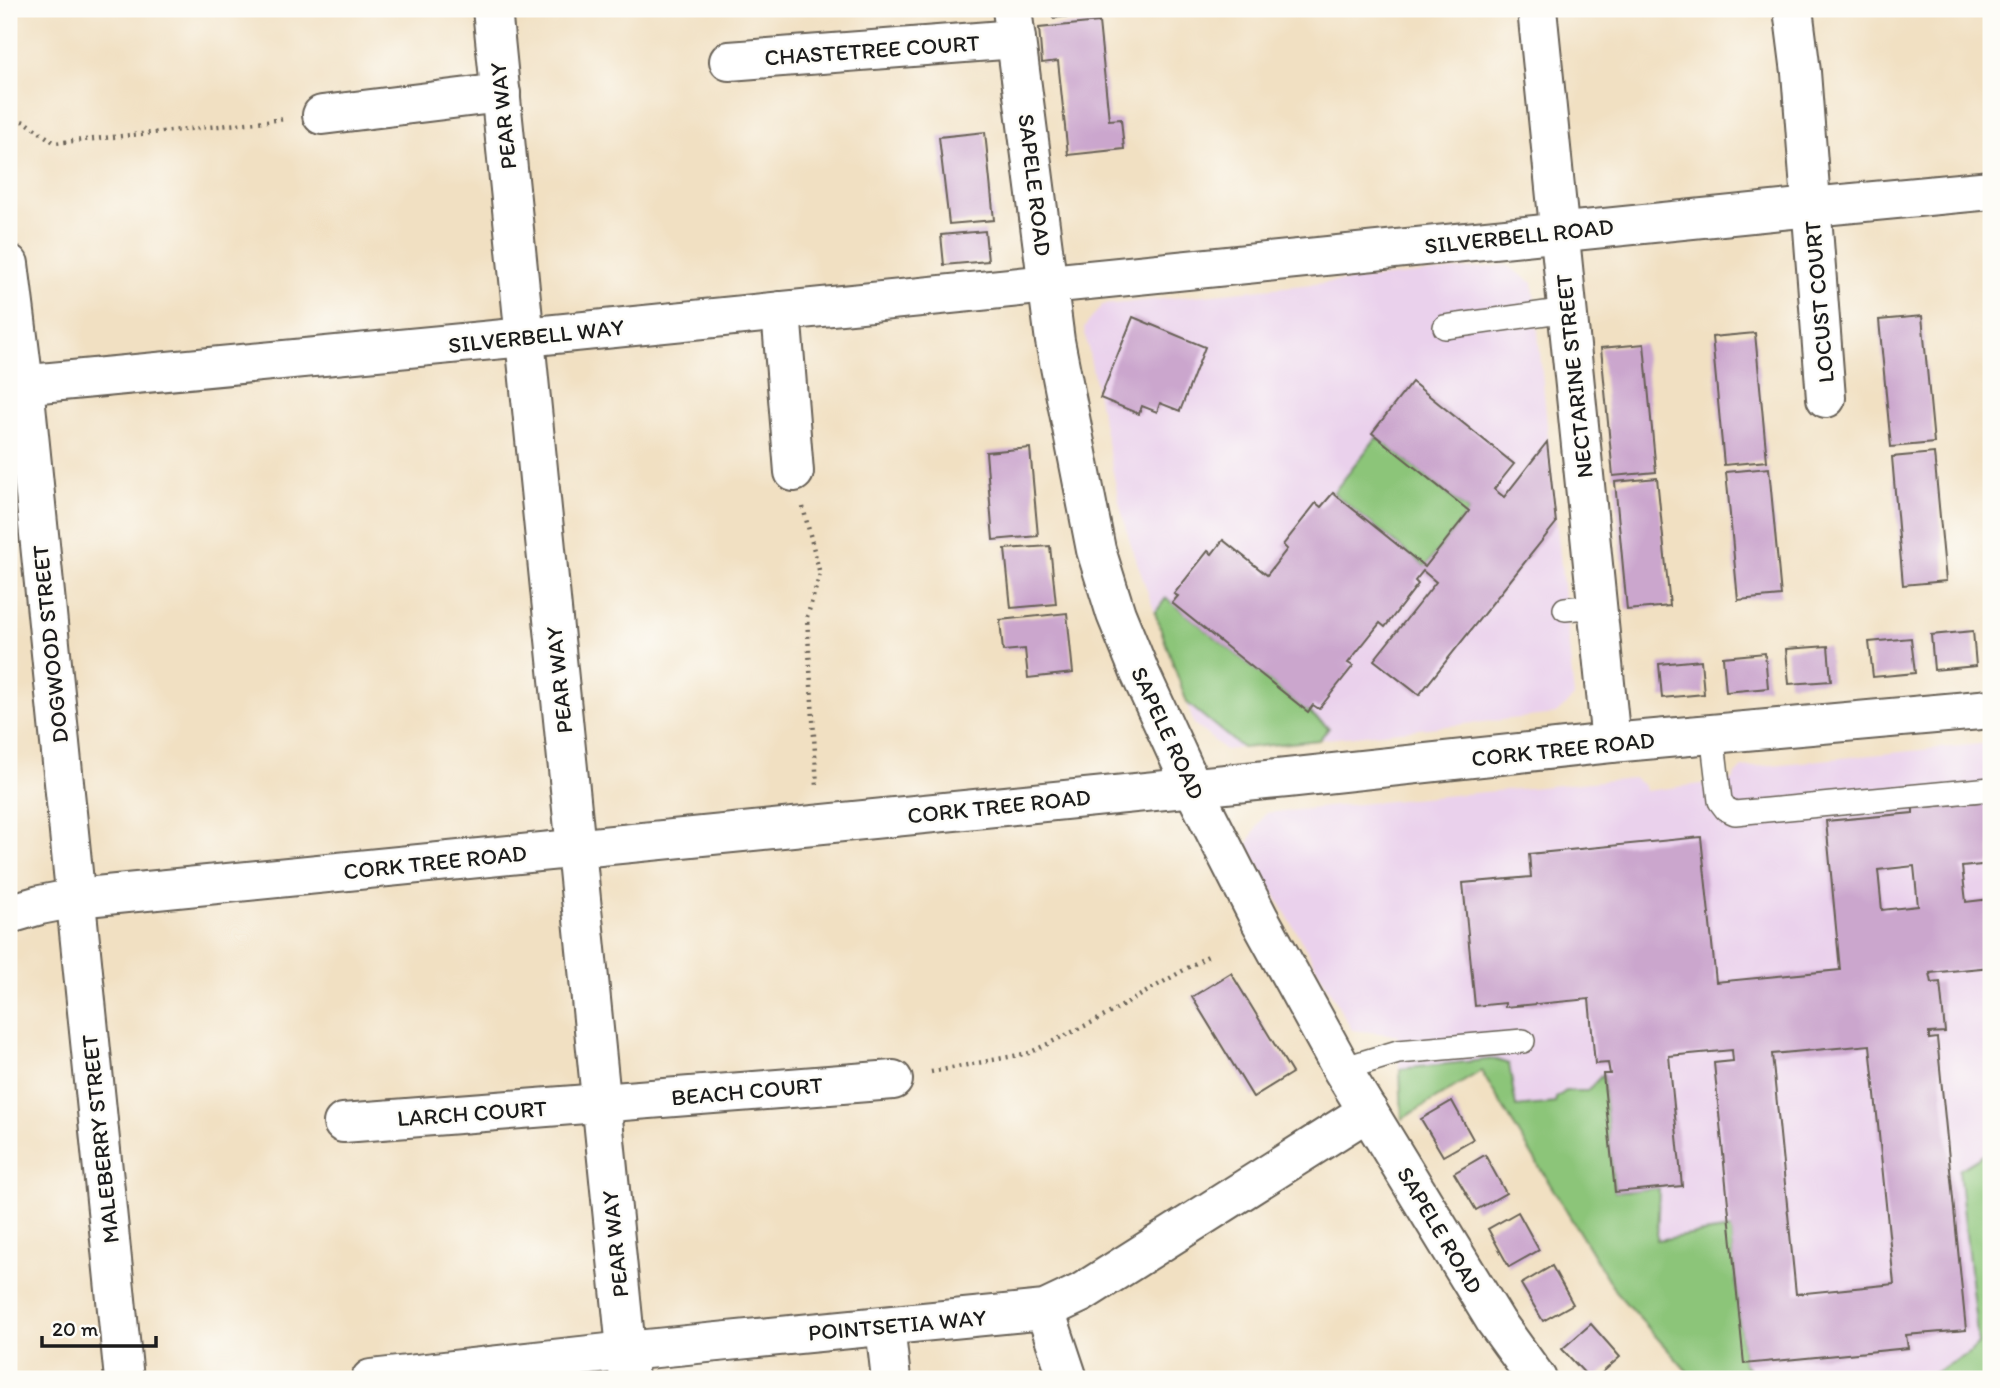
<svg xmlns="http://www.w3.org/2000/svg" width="2000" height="1388" font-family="Itim,sans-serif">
  <rect width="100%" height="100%" fill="#fdfcf7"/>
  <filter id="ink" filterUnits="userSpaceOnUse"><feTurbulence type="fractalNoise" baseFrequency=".0143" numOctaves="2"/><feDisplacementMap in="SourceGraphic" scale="14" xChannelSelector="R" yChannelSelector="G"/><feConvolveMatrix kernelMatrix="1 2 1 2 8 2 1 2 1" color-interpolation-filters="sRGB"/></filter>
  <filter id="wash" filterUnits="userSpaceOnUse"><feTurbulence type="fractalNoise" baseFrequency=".00686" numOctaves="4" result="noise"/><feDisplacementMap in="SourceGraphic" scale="28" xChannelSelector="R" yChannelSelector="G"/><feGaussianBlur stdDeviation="1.57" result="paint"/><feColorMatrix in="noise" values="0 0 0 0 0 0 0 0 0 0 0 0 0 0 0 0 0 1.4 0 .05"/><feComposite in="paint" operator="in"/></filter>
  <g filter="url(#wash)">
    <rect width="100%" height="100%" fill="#f1e0c2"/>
    <g fill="#ead1ec">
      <path d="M1506 265 1533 283 1574 697 1556 714 1225 750 1194 724 1131 545 1119 502 1084 328 1102 305Z"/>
      <path d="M1991 743V1379H1694L1615 1291 1481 1071 1402 1119 1397 1035 1352 1030 1247 845 1265 813 1633 778 1644 786 1645 791 1734 780V776L1742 768Z"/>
    </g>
    <g fill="#8cc579" stroke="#54704a" stroke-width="2">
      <path d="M1377 437 1469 511 1425 567 1333 493Z"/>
      <path d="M1166 598 1329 728 1319 740 1242 748 1187 703 1155 613Z"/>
      <path d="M1493 1059 1509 1064 1516 1107 1555 1103 1556 1098 1566 1091H1587L1603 1074 1615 1192 1659 1188 1657 1240 1731 1229 1744 1364 1757 1379H1694L1615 1291 1481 1071 1402 1119 1400 1069Z"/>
      <path d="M1991 1150V1379H1923L1968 1354 1978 1344 1959 1170Z"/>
    </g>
    <g id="blocks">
      <g fill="#cba6cd" fill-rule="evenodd">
        <path d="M1052 9H1097V14L1053 18Z"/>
        <path d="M1099 22 1109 120 1121 119 1124 149 1068 155 1058 61 1042 63 1039 28Z"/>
        <path d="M985 132 994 220 949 224 939 137Z"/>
        <path d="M985 231 988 261 944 265 941 235Z"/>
        <path d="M1922 316 1934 443 1891 447 1879 320Z"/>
        <path d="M1133 317 1205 347 1180 411 1160 403 1157 412 1142 406 1139 414 1100 398Z"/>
        <path d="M1755 333 1767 461 1724 465 1712 337Z"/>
        <path d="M1644 344 1656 472 1613 476 1601 348Z"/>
        <path d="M1412 382 1514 464 1494 489 1504 497 1547 442 1556 523 1419 695 1374 660 1436 582 1423 571 1415 581 1418 584 1385 627 1380 623 1348 663 1353 666 1319 709 1313 705 1308 712 1172 603 1178 596 1174 594 1208 551 1212 554 1223 540 1267 575 1287 549 1283 545 1316 503 1321 507 1333 493 1425 567 1469 511 1372 433Z"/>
        <path d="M1030 448 1038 536 993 540 986 452Z"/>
        <path d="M1934 453 1946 581 1903 585 1892 457Z"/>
        <path d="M1769 468 1781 596 1738 600 1726 472Z"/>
        <path d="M1657 478 1670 606 1627 610 1615 482Z"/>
        <path d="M1050 546 1056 604 1011 608 1005 549Z"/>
        <path d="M1067 613 1073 673 1028 678 1025 649 1003 651 1000 620Z"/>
        <path d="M1973 631 1976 666 1934 670 1931 635Z"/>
        <path d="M1911 638 1915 673 1873 677 1869 642Z"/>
        <path d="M1828 646 1831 681 1789 684 1786 649Z"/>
        <path d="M1765 653 1768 688 1726 692 1723 657Z"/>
        <path d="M1701 660 1704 694 1662 698 1659 664Z"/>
        <path d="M1991 801V864L1962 867 1966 902 1991 899V967L1930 973 1932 983 1940 982 1945 1032 1929 1033V1039L1937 1038 1966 1330 1906 1335 1908 1348 1744 1364 1714 1063 1733 1061 1732 1050 1669 1056 1682 1186 1615 1192 1603 1074H1610L1608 1063 1595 1064 1589 999 1505 1007V1003L1475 1006 1463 883 1531 877 1529 854 1701 837 1716 982 1840 970 1826 821 1913 813V808ZM1914 866 1918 906 1882 910 1878 870ZM1870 1045 1894 1284 1796 1294 1772 1054Z"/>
        <path d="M1231 973 1292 1073 1253 1097 1192 997Z"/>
        <path d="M1452 1101 1473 1139 1443 1156 1421 1119Z"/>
        <path d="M1485 1155 1506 1193 1476 1210 1454 1173Z"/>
        <path d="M1518 1212 1539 1250 1509 1267 1488 1229Z"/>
        <path d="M1552 1266 1573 1304 1543 1321 1521 1284Z"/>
        <path d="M1591 1324 1620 1357 1595 1379H1590L1562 1349Z"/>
      </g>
    </g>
  </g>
  <g filter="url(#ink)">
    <use href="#blocks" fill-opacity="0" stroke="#676156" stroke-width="2"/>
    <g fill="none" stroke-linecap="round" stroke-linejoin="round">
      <defs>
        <g id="lane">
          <path d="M1445 327 1567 310"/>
          <path d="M1565 609 1597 606"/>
          <path d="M1712 733 1720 801 1726 809 1735 813 1991 789"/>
          <path d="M1342 1069 1398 1052 1523 1041"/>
        </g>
        <g id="street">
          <path d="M492 9 629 1379"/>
          <path d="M1012 9 1055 341 1096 550 1116 614 1140 673 1192 786 1260 920 1342 1069 1496 1322 1537 1379"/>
          <path d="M1537 9 1611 743"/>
          <path d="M1793 9 1801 72 1826 398"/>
          <path d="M729 61 1016 39"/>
          <path d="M322 115 501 93"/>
          <path d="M9 264 24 385 124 1379"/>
          <path d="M781 311 794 472"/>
          <path d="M9 386 525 337 1811 207 1991 190"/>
          <path d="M9 914 40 905 76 898 1287 778 1611 743 1991 709"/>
          <path d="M343 1123 893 1080"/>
          <path d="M1045 1310 1068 1379"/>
          <path d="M885 1326 891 1379"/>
          <path d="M371 1379 626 1351 1045 1310 1081 1293 1368 1111"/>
        </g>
      </defs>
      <use href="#lane" stroke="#676156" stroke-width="26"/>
      <use href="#street" stroke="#676156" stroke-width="42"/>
      <g stroke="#676156" stroke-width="4.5" stroke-dasharray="2 5" stroke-linecap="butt">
        <path d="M9 116 27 123 55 143 286 119"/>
        <path d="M803 507 820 574 807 617 817 787"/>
        <path d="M931 1072 1029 1053 1103 1017 1208 956"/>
      </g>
      <use href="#lane" stroke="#fff" stroke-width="23"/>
      <use href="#street" stroke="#fff" stroke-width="38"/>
    </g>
  </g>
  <g text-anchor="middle" stroke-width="5" stroke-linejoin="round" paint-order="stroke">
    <g font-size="23" fill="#1c1c1c" stroke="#fdfcf7">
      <text transform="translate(872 50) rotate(-4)" y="8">CHASTETREE COURT</text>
      <text transform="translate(503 116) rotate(-96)" y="8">PEAR WAY</text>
      <text transform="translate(1035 185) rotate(83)" y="8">SAPELE ROAD</text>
      <text transform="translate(1519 236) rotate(-6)" y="8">SILVERBELL ROAD</text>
      <text transform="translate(1819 302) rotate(-95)" y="8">LOCUST COURT</text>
      <text transform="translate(536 336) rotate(-6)" y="8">SILVERBELL WAY</text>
      <text transform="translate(1574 376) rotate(-96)" y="8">NECTARINE STREET</text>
      <text transform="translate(50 644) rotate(-96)" y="8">DOGWOOD STREET</text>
      <text transform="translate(559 680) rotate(-96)" y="8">PEAR WAY</text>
      <text transform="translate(1168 733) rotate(65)" y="8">SAPELE ROAD</text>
      <text transform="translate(1563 749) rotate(-6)" y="8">CORK TREE ROAD</text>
      <text transform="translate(999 806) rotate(-6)" y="8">CORK TREE ROAD</text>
      <text transform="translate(435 862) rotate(-6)" y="8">CORK TREE ROAD</text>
      <text transform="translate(747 1091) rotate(-5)" y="8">BEACH COURT</text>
      <text transform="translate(472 1113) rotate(-4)" y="8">LARCH COURT</text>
      <text transform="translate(100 1139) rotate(-96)" y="8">MALEBERRY STREET</text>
      <text transform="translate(1440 1230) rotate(59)" y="8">SAPELE ROAD</text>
      <text transform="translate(615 1244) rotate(-96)" y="8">PEAR WAY</text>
      <text transform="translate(897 1325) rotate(-5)" y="8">POINTSETIA WAY</text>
    </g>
  </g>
  <rect width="2000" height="1388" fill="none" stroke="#fdfcf7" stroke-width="35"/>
  <path d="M42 1336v10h114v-10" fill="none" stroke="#1c1c1c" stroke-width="3.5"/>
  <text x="52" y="1336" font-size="21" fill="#1c1c1c" stroke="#fdfcf7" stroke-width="5" paint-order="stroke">20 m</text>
</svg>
